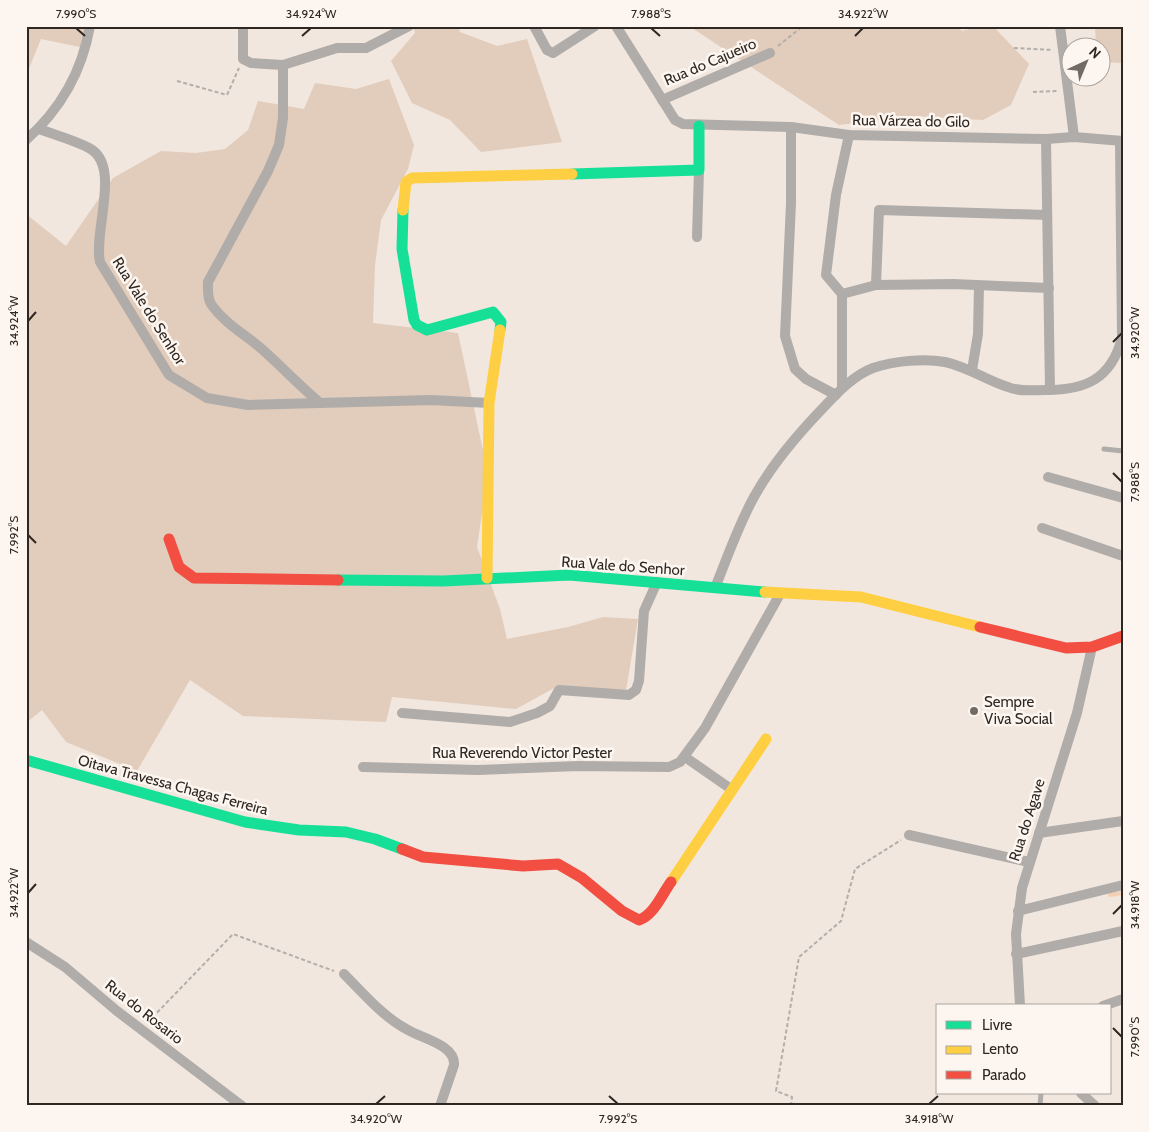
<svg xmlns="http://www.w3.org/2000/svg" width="1149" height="1132" font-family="Cabin,sans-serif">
  <rect width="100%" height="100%" fill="#f1e7df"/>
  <g fill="#e2ccbb">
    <path d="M26 26H84L85 48 41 39 26 76Z"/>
    <path d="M413 26H458L460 32 497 46 527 39 562 142 481 152 450 120 412 103 391 61 415 33Z"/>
    <path d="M689 26H956L962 31 982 26H993L1029 64 1011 105 983 120 915 116 839 125Z"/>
    <path d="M1095 26H1123V63L1102 62V48L1096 47Z"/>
    <path d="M389 79 414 145 408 169 381 220 375 265 373 323 458 333 488 474 477 547 500 609 507 639 568 627 603 617 638 619 626 690 556 687 516 709 392 697 386 722 243 716 190 680 137 771 66 742 42 710 26 723V214L66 246 113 178 161 151 196 153 225 149 248 130 258 101 304 109 315 83 356 89Z"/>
  </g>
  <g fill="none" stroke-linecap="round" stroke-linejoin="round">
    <path stroke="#f6d0b2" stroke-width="4" d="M1110 895 1123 893"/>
    <g stroke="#b3aeaa" stroke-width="2" stroke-dasharray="4 2.5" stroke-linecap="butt">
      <path d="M778 46 803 26"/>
      <path d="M1014 48 1053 50"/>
      <path d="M177 81 227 95 239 68"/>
      <path d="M1033 92 1058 91"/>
      <path d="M148 1022 233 934 334 971"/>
      <path d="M791 1106 792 1097 776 1091 799 957 841 921 855 869 901 840"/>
    </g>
    <g stroke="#b0aca9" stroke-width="5">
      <path d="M1104 449 1123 451"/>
      <path d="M1040 1106 1041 1093"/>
    </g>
    <g stroke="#b0aca9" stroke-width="10">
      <path d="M243 26V59L251 63 283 65 337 48H366L409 26"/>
      <path d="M534 26 547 50 553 53 595 26"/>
      <path d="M616 26 675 120 683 124 791 127 849 135 1046 139 1074 137 1123 141"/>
      <path d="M1060 26 1074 137"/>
      <path d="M283 65V118L279 145 268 171 208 282C208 289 207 297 211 304 224 323 246 335 263 350 282 367 299 385 319 402"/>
      <path d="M662 100 770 53"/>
      <path d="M791 127V203L785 336 795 369 806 379 836 395"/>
      <path d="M39 129C55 135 74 140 89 148 122 165 93 231 100 262L169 375 207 398 248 405 431 400 489 403"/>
      <path d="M1046 139 1050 390"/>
      <path d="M26 140C61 109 82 72 90 26"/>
      <path d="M697 237 699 170"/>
      <path d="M876 285 879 210 1047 215"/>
      <path d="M842 294 876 285 953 284 1049 288"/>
      <path d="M972 370 978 334 979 286"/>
      <path d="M842 388V294L826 275 836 195 849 135"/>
      <path d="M1048 477 1123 498"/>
      <path d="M1042 528 1123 556"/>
      <path d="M715 588C727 558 738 526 754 497 772 464 797 435 823 408 837 393 854 375 873 368 894 361 924 358 945 362 968 367 986 380 1008 387 1020 392 1033 390 1046 390 1086 390 1111 379 1122 338L1120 141"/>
      <path d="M402 713 510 722 537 713 550 706 559 690 629 695 636 690 639 681 644 611 657 582"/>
      <path d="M685 757 731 789"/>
      <path d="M363 767 478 770 578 766 669 767 680 762 705 728 780 594"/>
      <path d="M1039 833 1123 821"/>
      <path d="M909 835 1029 862"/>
      <path d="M1018 911 1123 885"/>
      <path d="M26 942 65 967 117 1011 242 1106"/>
      <path d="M1016 954 1123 931"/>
      <path d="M344 974C363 993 383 1017 408 1030 421 1038 456 1045 454 1065L440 1106"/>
      <path d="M1020 1006 1016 934 1022 888 1077 713 1092 647"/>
      <path d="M1103 1006 1123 999"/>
      <path d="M1081 1093 1095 1106"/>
    </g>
    <g stroke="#16e098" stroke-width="11">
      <path d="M572 174 699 170V126"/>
      <path d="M403 210 402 249 414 320 417 325 427 330 493 312 501 322 500 330"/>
      <path d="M338 580 443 581 569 575 765 592"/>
      <path d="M26 760 245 822 299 830 346 832 375 839 402 849"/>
    </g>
    <g stroke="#ffcf43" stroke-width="11">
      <path d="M403 210 406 182 412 178 572 174"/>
      <path d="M487 578 489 403 500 330"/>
      <path d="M765 592 861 597 980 627"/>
      <path d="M671 882 766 739"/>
    </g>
    <g stroke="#f24e42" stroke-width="11">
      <path d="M169 539 179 567 194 578 338 580"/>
      <path d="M980 627 1066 648 1092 647 1123 636"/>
      <path d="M402 849 423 857 523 866 558 864 582 878 622 911 639 920C654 915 662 894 671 882"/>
    </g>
  </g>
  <path fill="none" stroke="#2e2722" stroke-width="2" d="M76 28 85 36M651 28 660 36M302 36 311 28M855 36 863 28M28 321 36 312M1113 342 1122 333M1113 473 1122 482M28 535 36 543M28 893 36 884M1113 914 1122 905M1113 1028 1122 1037M609 1096 618 1104M376 1104 385 1096M929 1104 938 1096"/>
  <circle fill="#726a64" stroke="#fdf6f0" stroke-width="2" cx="974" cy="711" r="5"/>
  <g text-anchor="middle" stroke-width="5" stroke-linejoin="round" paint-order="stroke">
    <g font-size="15" fill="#2e2722" stroke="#fdf6f0">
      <text transform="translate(710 62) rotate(-23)" y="5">Rua do Cajueiro</text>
      <text transform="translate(911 121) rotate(1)" y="5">Rua Várzea do Gilo</text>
      <text transform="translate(149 311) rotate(58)" y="5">Rua Vale do Senhor</text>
      <text transform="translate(623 566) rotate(4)" y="5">Rua Vale do Senhor</text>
      <text x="522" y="758">Rua Reverendo Victor Pester</text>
      <text transform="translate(173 785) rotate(15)" y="5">Oitava Travessa Chagas Ferreira</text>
      <text transform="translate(1027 820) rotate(-72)" y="5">Rua do Agave</text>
      <text transform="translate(144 1012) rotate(38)" y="5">Rua do Rosario</text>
    </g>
    <g font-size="15" fill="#2e2722" stroke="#fdf6f0" text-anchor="start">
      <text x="984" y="707">Sempre<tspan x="984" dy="17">Viva Social</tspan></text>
    </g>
  </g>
  <rect width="1149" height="1132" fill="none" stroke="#fdf6f0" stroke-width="55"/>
  <rect x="936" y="1004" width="175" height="90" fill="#fdf6f0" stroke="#aaa39e"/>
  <rect x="946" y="1021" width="25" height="8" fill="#16e098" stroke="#aaa39e"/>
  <text x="982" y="1030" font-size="15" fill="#2e2722">Livre</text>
  <rect x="946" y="1046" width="25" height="8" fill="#ffcf43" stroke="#aaa39e"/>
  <text x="982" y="1054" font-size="15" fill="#2e2722">Lento</text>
  <rect x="946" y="1071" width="25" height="8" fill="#f24e42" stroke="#aaa39e"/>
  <text x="982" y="1080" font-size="15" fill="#2e2722">Parado</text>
  <g transform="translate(1086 62) rotate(44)"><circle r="24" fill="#fdf6f0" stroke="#aaa39e"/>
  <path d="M0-4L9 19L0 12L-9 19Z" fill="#726a64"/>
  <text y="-8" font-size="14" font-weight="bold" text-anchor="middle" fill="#2e2722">N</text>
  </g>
  <rect x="28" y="28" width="1094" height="1076" fill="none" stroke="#2e2722" stroke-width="2"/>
  <g font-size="12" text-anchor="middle" fill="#2e2722">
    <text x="76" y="18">7.990°S</text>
    <text x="311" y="18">34.924°W</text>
    <text x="651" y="18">7.988°S</text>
    <text x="863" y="18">34.922°W</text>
    <text transform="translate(14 321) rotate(-90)" y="4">34.924°W</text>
    <text transform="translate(1135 333) rotate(-90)" y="4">34.920°W</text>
    <text transform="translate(1135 482) rotate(-90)" y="4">7.988°S</text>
    <text transform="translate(14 535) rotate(-90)" y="4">7.992°S</text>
    <text transform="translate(14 893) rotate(-90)" y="4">34.922°W</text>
    <text transform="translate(1135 905) rotate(-90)" y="4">34.918°W</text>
    <text transform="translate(1135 1037) rotate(-90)" y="4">7.990°S</text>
    <text x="376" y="1123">34.920°W</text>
    <text x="618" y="1123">7.992°S</text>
    <text x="929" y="1123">34.918°W</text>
  </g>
</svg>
